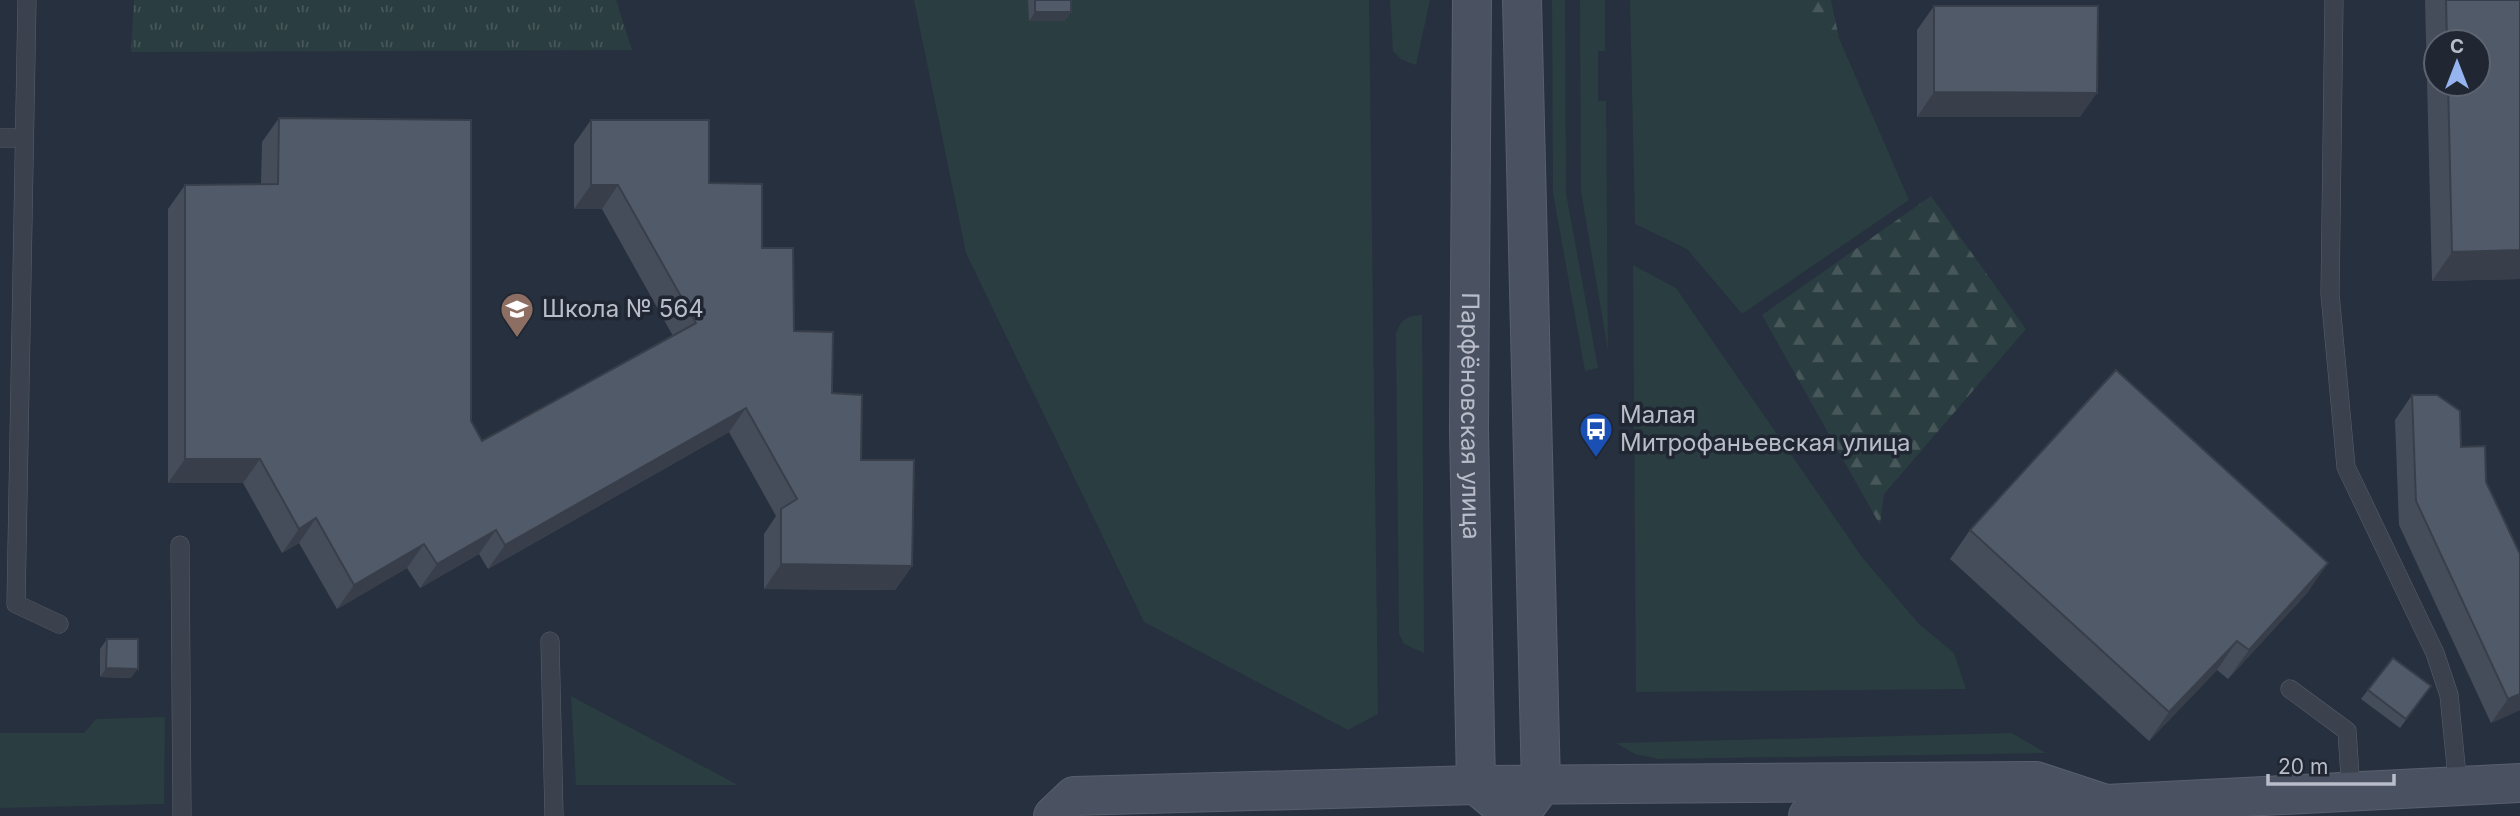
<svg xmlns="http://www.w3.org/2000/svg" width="2520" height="816" font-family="Inter,sans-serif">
  <defs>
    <pattern id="forest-firs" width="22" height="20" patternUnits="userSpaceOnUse" patternTransform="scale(1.75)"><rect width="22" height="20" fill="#2a3d40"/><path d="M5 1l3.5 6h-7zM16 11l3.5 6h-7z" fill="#47575a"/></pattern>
    <pattern id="park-tufts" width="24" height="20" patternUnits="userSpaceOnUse" patternTransform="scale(1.75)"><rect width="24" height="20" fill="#2a3d40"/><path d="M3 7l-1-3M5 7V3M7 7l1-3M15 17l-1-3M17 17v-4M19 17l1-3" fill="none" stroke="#47575a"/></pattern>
  </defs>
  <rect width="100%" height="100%" fill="#27303e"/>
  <g fill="#2a3d40">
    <path d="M914 0H1369L1378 714 1348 730 1144 622 966 253Z"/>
    <path d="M1390 0H1430L1416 65 1402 60 1393 51Z"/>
    <path d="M1552 0H1565L1566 193 1598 368 1585 371 1553 193Z"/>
    <path d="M1580 0H1605V51H1598V101H1606L1608 351 1581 191Z"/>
    <path d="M1630 0H1779L1839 38 1909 200 1742 314 1687 249 1635 224Z"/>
    <path d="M1633 265 1676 288 1862 557 1919 624 1954 653 1966 689 1636 692Z"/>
    <path d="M1422 315 1424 653 1404 644 1399 633 1396 333C1401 319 1407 316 1422 315Z"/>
    <path d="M571 696 738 785H576Z"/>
    <path d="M165 717 164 804 0 808V733H84L96 719Z"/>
    <path d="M2012 733 2046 753 1659 759 1635 754 1616 743Z"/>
  </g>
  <g fill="url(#forest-firs)">
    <path d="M1779 0H1831L1839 38 1780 2Z"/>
    <path d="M1931 196 2026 329 1884 494 1880 525 1762 315Z"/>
  </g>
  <path fill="url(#park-tufts)" d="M134 0H616L632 50 131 52Z"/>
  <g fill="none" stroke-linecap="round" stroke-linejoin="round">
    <defs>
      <g id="lane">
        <path d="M27 0 16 604 59 624"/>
        <path d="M2334 0 2330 294 2346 467 2435 653 2449 695 2458 786"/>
        <path d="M0 138H24"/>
        <path d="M180 545 182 816"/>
        <path d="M550 641 554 816"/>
        <path d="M2290 689 2347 731 2351 791"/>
      </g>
      <g id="secondary">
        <path id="s1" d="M1472 0 1469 430 1476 785 1513 816"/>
        <path d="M1522 0 1541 786 1527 805"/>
        <path d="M1053 816 1074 796 1476 785 2036 781 2106 804"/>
        <path d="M1808 816 2036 814 2106 804 2520 783"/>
      </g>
    </defs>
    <use href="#lane" stroke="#59606c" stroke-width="19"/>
    <use href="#secondary" stroke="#59606c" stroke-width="40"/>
    <use href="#lane" stroke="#3b424e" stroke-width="18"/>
    <use href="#secondary" stroke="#4a5160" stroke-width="38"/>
  </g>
  <g fill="#464d5a" fill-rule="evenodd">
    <path d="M1028 0H1071V12L1064 21H1029Z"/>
    <path d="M2425 0H2520V279L2432 281ZM2436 42H2478V84H2436Z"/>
    <path d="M1934 6 2080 117H1917V30Z"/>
    <path d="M279 118 471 421 482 441 673 336 602 209H574V144L591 120 709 183 762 248 794 331 832 393 861 460 912 566 895 590 764 589V534L776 516 729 432 488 569 479 554 420 588 407 568 337 609 299 543 282 553 243 483H168V209L185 185 261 184 262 142Z"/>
    <path d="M2412 395 2461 447 2486 482 2520 710 2491 723 2399 525 2395 420Z"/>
    <path d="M1970 530 2308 592 2228 679 2217 670 2149 741 1950 559Z"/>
    <path d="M107 639 131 678 100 677V649Z"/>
    <path d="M2431 686 2400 728 2361 699 2368 690Z"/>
  </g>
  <g fill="#393f4a">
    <path d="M1035 12H1071L1064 21H1029Z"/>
    <path d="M1934 92 2097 93 2080 117H1917Z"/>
    <path d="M591 185H618L602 209H574Z"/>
    <path d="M2520 250V279L2432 281 2452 252Z"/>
    <path d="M746 408 729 432 488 569 505 545Z"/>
    <path d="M185 459H260L243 483H168Z"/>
    <path d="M316 518 299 543 282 553 299 529Z"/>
    <path d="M496 530 479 554 420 588 437 564Z"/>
    <path d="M424 544 407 568 337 609 354 585Z"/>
    <path d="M2328 563 2308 592 2228 679 2249 650Z"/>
    <path d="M781 564 912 566 895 590 764 589Z"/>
    <path d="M2237 641 2217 670 2149 741 2169 712Z"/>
    <path d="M106 668 138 669 131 678 100 677Z"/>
    <path d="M2520 694V710L2491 723 2508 699Z"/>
  </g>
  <g fill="#515a69" stroke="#393f4a" stroke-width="2">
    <rect x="1035" y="0" width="36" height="12"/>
    <path d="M2446 0H2520V250L2452 252 2448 84H2478V42H2447Z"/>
    <path d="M1934 6H2098L2097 93 1934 92Z"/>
    <path d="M279 118 471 120V421L482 441 696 323 618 185H591V120H709V183L762 184V248H793L794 331 833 332 832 393 862 395 861 460H914L912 566 781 564V509L797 499 746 408 505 545 496 530 437 564 424 544 354 585 316 518 299 529 260 459H185V185L278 184Z"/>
    <path d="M2116 370 2328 563 2249 650 2237 641 2169 712 1970 530Z"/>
    <path d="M2412 395H2437L2460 411 2461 447 2485 446 2486 482 2520 554V694L2508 699 2416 501Z"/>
    <path d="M107 639H138V669L106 668Z"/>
    <path d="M2393 658 2431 686 2406 719 2368 690Z"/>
  </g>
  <defs>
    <symbol id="school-pin" viewBox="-11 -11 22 30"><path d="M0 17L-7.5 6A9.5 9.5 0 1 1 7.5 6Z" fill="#8d6e63" stroke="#202733"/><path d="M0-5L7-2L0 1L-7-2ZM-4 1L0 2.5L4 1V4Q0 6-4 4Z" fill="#fff"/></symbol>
    <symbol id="bus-pin" viewBox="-11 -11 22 30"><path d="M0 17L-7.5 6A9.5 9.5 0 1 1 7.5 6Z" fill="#1a4fb4" stroke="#202733"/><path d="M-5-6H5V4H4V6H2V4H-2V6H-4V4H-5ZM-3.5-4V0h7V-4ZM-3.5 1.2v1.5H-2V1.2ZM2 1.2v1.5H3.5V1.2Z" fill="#fff"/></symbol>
  </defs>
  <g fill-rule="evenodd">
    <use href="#school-pin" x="498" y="290" width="38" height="52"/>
    <use href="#bus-pin" x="1577" y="410" width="38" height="52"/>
  </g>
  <g text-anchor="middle" stroke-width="7" stroke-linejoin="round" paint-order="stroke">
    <g font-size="24" fill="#b8bdc9" stroke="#202733" text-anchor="start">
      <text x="542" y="317">Школа № 564</text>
      <text x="1620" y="423">Малая<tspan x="1620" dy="28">Митрофаньевская улица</tspan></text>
    </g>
    <g font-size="24" fill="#b8bdc9" stroke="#202733">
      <text dy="8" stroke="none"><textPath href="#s1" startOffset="416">Парфёновская улица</textPath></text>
    </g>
  </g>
  <g transform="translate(2457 63)"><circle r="33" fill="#202733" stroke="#5d636f" stroke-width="2"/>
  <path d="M0-5L12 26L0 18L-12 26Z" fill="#96b4ef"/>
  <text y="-10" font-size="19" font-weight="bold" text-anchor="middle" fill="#b8bdc9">С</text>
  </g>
  <path d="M2268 774v10h126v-10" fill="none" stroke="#b8bdc9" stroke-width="3.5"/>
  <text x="2278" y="774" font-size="21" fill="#b8bdc9" stroke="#202733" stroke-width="5" paint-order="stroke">20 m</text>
</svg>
